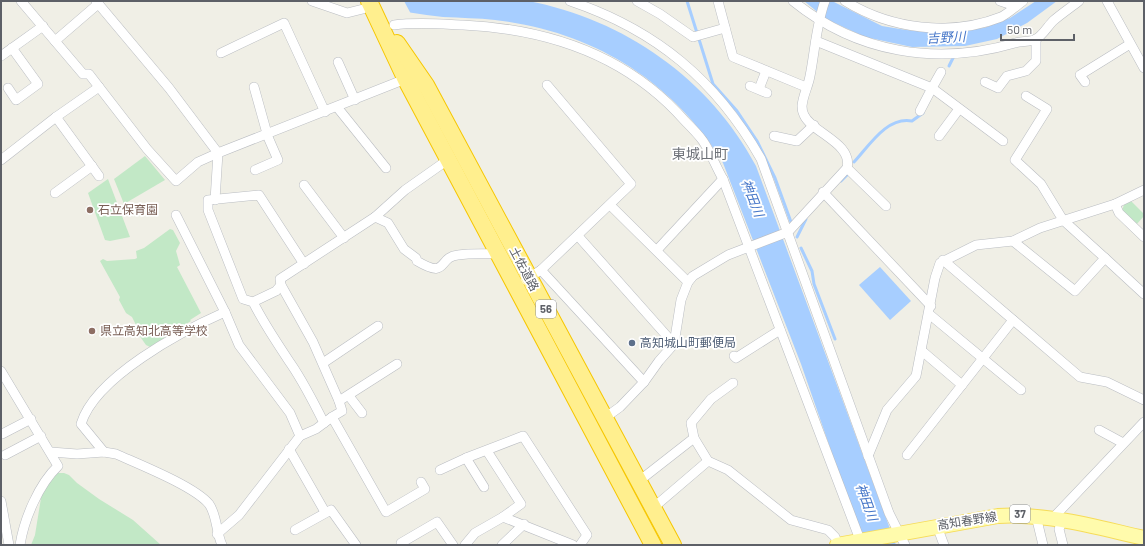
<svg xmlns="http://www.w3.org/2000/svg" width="1145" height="546" font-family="Barlow,'Noto Sans JP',sans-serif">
  <rect width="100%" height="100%" fill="#f0efe6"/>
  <g fill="#c2e8c6">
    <path d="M145 156 165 180 124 204 114 179Z"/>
    <path d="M108 179 130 237 110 241 105 240 88 193Z"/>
    <path d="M1131 201 1144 214V216L1136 225 1122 210 1124 205Z"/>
    <path d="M170 229 173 230 180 243 176 251 180 265 177 267 201 313 190 320 191 321 150 347 146 345 134 328 136 325 132 317 126 313 119 300 120 297 100 261 103 259 107 261 135 259 137 258 136 251 144 248Z"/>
    <path d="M56 473H64L69 475 77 483 99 499 133 520 161 545H31L35 535 42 492Z"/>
  </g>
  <g fill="#a7ceff">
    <path d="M335 1H528C624 19 710 79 756 166L896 545H866L844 488 801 364 723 163C673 80 591 31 495 20 478 18 461 18 443 17 421 15 399 10 377 7 364 5 349 5 335 1Z"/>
    <path d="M804 1H832L882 26 906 30 936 32 984 28 1010 18 1036 1H1057L1027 23 997 39 965 46 912 47 865 37 826 19Z"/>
    <path d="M880 267 911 301 890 320 859 285Z"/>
  </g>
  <path fill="#f0efe6" d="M337 1H404L411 14 338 4Z"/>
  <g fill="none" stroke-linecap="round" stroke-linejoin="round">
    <g stroke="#a7ceff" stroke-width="3">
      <path d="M687 1 713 84 737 111 757 141 775 178 791 222"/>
      <path d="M949 66 954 56"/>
      <path d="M854 162C869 146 887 116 912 121L923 113"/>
      <path d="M841 181 849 173"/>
      <path d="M797 237 806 219"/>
      <path d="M801 248 812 271 814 284 835 339"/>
    </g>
    <defs>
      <g id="street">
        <path d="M96 1 169 88 218 153 215 200"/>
        <path d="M312 1 347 13 363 9"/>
        <path d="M570 1C656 30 716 80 761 159L889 513 905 545"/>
        <path d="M637 1 660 14 693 37 725 28"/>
        <path d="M718 1 733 57 806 87"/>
        <path d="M793 1C857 53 937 66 1015 43 1022 41 1031 42 1036 39 1042 36 1048 26 1053 21 1061 14 1070 8 1079 1"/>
        <path d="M845 1C890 29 951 37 1001 17 1009 13 1016 6 1023 1"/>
        <path d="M1000 1 1015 6"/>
        <path d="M1107 1 1144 68"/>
        <path d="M394 25C417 22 440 24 463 25 548 29 628 56 685 121 691 127 698 134 703 141 711 153 716 167 723 179L862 545"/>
        <path d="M55 41 98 4"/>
        <path d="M816 41 932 88 920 111"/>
        <path d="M221 53 284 23 325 112"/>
        <path d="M1 56 43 26"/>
        <path d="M338 62 355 100"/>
        <path d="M941 72 932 88 1003 141"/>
        <path d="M985 82 998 88 1007 76 1026 71 1036 61V39"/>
        <path d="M1085 82 1080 75 1130 44"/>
        <path d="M750 86 767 93"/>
        <path d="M99 87 147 149 176 181 198 162 218 153 408 78"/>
        <path d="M254 87 268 137 278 160 255 170"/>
        <path d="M8 88 16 100 38 84 12 48"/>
        <path d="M759 89 766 71"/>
        <path d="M337 107 386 168"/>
        <path d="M56 117 99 176"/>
        <path d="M774 136 797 141 814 125"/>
        <path d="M939 136 959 109"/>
        <path d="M1 160 56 117 99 87 89 74H83L21 1"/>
        <path d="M847 168 886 206"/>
        <path d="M304 185 344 238"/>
        <path d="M823 192 931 306"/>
        <path d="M55 193 92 166"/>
        <path d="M1115 204 1119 213 1144 237"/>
        <path d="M610 205 688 282"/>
        <path d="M176 215 225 312"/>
        <path d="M375 217 405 190 449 159"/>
        <path d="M578 236 674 344"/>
        <path d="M1013 241 1075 291 1105 258 1063 220 1041 184 1015 160 1047 109 1026 96"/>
        <path d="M657 250 723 179"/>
        <path d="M1105 258 1144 294"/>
        <path d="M943 260 1080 377 1107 382 1144 400"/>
        <path d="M304 264 259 195 208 200V210L243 299 253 302C264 324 277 343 291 364 304 383 314 403 324 423"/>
        <path d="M541 270 644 382"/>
        <path d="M525 280 541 270 631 184 547 85"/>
        <path d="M253 302 276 291 281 285"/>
        <path d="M929 314 1021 390"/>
        <path d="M922 351 962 385"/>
        <path d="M734 356 736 358 780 330"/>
        <path d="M323 363 378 326"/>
        <path d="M1 371 58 466C39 484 24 519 20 545"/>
        <path d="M733 383 711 399 691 423 694 438 708 461 728 470 791 520 828 530 835 537 838 545"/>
        <path d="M349 396 362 413"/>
        <path d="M339 401 313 342 281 285 280 279 375 217 388 223 404 249 416 258 417 261C449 280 437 257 458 255 472 253 485 254 499 254"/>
        <path d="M332 417 342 411 339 401 397 364"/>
        <path d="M606 417 620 407 644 382 659 361 674 344 681 300 688 282 693 276 728 255 788 232 847 168C853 143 812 133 804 115 803 113 802 109 802 106 803 95 808 87 810 76 815 51 816 25 825 1"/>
        <path d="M1099 430 1123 443"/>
        <path d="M2 434 31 419"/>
        <path d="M289 449 325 512"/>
        <path d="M487 451 521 504 503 517"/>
        <path d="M51 452 77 454 104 452 116 454C138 464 194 486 209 504 217 515 216 532 222 545"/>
        <path d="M104 452 81 424C95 377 182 331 225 312L239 345 290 413 300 436"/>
        <path d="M5 455 41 436"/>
        <path d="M907 455 1013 320"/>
        <path d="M868 456 887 410 916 376 935 278 940 263 976 245 1013 241 1040 228 1115 204 1144 190"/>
        <path d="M466 458 484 487"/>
        <path d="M440 470 466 458 523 436 587 535 580 545"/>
        <path d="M639 481 694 438"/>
        <path d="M1 501 9 545"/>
        <path d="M653 508 708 461"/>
        <path d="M1036 516 1043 545"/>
        <path d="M1053 518 1144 422"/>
        <path d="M1063 520 1059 529 1063 545"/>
        <path d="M937 526 944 545"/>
        <path d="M295 530 331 510 356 545"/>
        <path d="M217 534 239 515 300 436 316 429 332 417 386 512 425 489 421 482"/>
        <path d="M401 543 437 522 453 545"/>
        <path d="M465 545 475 533 503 517 573 545"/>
        <path d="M502 545 524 524"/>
      </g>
      <path id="primary" d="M837 545 998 516C1048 513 1095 527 1144 538"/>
      <g id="highway">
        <path d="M369 1 406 80 653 545"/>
        <path d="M397 43 426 85 673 545"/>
      </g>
    </defs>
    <use href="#street" stroke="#babdc2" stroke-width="10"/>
    <use href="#primary" stroke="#f6dc59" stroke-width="16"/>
    <use href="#highway" stroke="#f6c600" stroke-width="18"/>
    <use href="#street" stroke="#fff" stroke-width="9"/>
    <use href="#primary" stroke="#fffbac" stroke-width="14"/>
    <use href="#highway" stroke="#ffef8e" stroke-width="16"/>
  </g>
  <g fill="#8d6e63" stroke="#fff" stroke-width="1.5">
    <circle cx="90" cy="210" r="4"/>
    <circle cx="92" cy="331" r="4"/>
  </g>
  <circle fill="#5c6f8a" stroke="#fff" stroke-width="1.5" cx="632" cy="343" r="4"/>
  <g text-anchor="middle" stroke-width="3.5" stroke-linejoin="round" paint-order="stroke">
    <g fill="#fff" stroke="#8e9095" stroke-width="1">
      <rect x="536" y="300" width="20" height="18" rx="3"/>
      <rect x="1010" y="505" width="20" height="18" rx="3"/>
    </g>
    <g font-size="11" font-weight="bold" fill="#5d6067">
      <text x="546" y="313">56</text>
      <text x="1020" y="518">37</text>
    </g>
    <g font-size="12" fill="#785e54" stroke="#fff" text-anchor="start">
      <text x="98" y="214">石立保育園</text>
      <text x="100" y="335">県立高知北高等学校</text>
    </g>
    <g font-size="12" fill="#5d6067" stroke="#fff">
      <text transform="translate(524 269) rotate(62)" y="4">土佐道路</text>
      <text transform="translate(967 521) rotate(-9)" y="4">高知春野線</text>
    </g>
    <g font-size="12" fill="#4e5e75" stroke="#fff" text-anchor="start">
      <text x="640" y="347">高知城山町郵便局</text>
    </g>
    <g font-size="13" font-style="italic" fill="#4475c8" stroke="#fff">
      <text transform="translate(946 37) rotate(-3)" y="5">吉野川</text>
      <text transform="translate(753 198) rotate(69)" y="5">神田川</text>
      <text transform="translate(867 502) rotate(70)" y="5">神田川</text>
    </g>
    <g font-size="14" fill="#6e7279" stroke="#fff">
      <text x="700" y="159">東城山町</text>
    </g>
  </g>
  <rect width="1145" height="546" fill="none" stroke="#5d6067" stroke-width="4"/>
  <path d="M1001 34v6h73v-6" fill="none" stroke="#5d6067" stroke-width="2"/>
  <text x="1007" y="34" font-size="12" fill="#5d6067" stroke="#ffffff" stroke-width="3" paint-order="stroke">50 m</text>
</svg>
